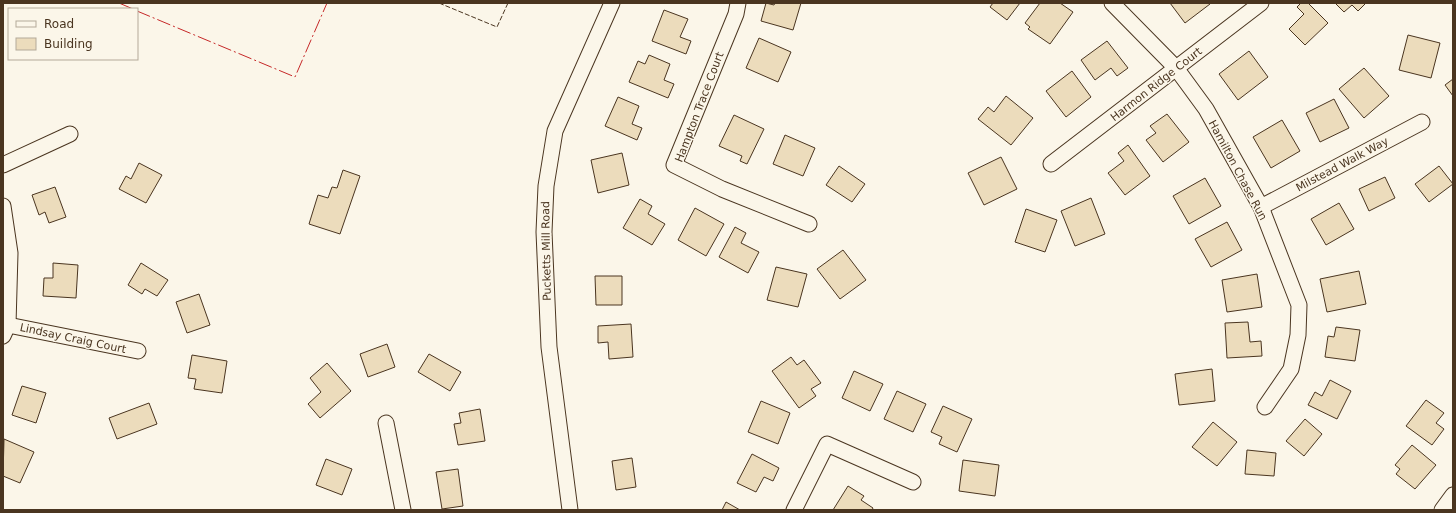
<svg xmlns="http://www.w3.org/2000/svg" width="1456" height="513" font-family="'DejaVu Sans',sans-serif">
  <rect width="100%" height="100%" fill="#fbf6e9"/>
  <g fill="#ecdcbc" stroke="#4a3520">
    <path d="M766 3 774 5 775 3H801L793 30 761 21Z"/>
    <path d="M993 3H1020L1007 20 990 7Z"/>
    <path d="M1040 3H1060L1073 12 1050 44 1028 29 1030 27 1025 23Z"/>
    <path d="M1170 3H1209L1210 4 1185 23Z"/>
    <path d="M1301 3H1308L1328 23 1305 45 1289 29 1304 14 1297 7Z"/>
    <path d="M1335 3H1366L1358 11 1352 5 1344 12Z"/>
    <path d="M664 10 688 19 680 37 691 41 686 54 652 41Z"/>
    <path d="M1408 35 1440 43 1431 78 1399 70Z"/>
    <path d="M759 38 791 52 778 82 746 68Z"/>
    <path d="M1107 41 1128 68 1117 76 1111 68 1095 80 1081 60Z"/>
    <path d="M1249 51 1268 77 1238 100 1219 74Z"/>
    <path d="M649 55 670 64 664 80 674 84 668 98 629 82 638 61 645 64Z"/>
    <path d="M1364 68 1389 96 1364 118 1339 89Z"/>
    <path d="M1072 71 1091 97 1066 117 1046 91Z"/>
    <path d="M1453 79V96L1445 85Z"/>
    <path d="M1006 96 1033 118 1011 145 978 119 988 107 994 112Z"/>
    <path d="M618 97 639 106 632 124 642 128 637 140 605 126Z"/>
    <path d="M1334 99 1349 128 1320 142 1306 113Z"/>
    <path d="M1167 114 1189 142 1163 162 1146 140 1156 133 1150 126Z"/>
    <path d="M734 115 764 129 747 164 740 161 742 156 719 146Z"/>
    <path d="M1282 120 1300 151 1271 168 1253 137Z"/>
    <path d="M785 135 815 148 803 176 773 164Z"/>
    <path d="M1128 145 1150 176 1125 195 1108 173 1124 161 1118 153Z"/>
    <path d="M622 153 629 185 598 193 591 160Z"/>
    <path d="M1001 157 1017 189 984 205 968 173Z"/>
    <path d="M139 163 162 175 146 203 119 189 126 176 131 179Z"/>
    <path d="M839 166 865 184 852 202 826 185Z"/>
    <path d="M1439 166 1453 184 1429 202 1415 184Z"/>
    <path d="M343 170 360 176 340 234 309 224 318 195 328 198 332 187 337 188Z"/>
    <path d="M1385 177 1395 198 1369 211 1359 189Z"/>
    <path d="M1205 178 1221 206 1189 224 1173 196Z"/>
    <path d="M55 187 66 217 49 223 45 212 39 215 32 195Z"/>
    <path d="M1091 198 1105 234 1075 246 1061 211Z"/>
    <path d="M640 199 652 206 648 214 665 224 652 245 623 228Z"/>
    <path d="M1339 203 1354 229 1326 245 1311 219Z"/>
    <path d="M695 208 724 224 706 256 678 240Z"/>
    <path d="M1026 209 1057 220 1045 252 1015 242Z"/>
    <path d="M1227 222 1242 250 1211 267 1195 239Z"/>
    <path d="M735 227 746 233 741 243 759 252 748 273 719 257Z"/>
    <path d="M843 250 866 280 840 299 817 269Z"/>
    <path d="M53 263 78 265 76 298 43 296 44 278H53Z"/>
    <path d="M141 263 168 280 157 296 145 289 142 294 128 285Z"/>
    <path d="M776 267 807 274 798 307 767 300Z"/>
    <path d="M1359 271 1366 304 1327 312 1320 279Z"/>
    <path d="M1257 274 1262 307 1227 312 1222 280Z"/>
    <path d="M595 276H622V305H596Z"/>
    <path d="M199 294 210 325 187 333 176 302Z"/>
    <path d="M1248 322 1250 342 1261 341 1262 356 1227 358 1225 323Z"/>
    <path d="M631 324 633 357 609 359 608 342 598 343V326Z"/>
    <path d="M1336 327 1360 330 1355 361 1325 357 1328 336 1334 337Z"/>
    <path d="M387 344 395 367 368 377 360 354Z"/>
    <path d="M429 354 461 372 450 391 418 372Z"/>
    <path d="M192 355 227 361 222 393 194 389 196 379 188 378Z"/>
    <path d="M791 357 797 365 804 360 821 383 811 389 816 396 799 408 772 371Z"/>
    <path d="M327 363 351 391 320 418 308 404 321 392 310 378Z"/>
    <path d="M1212 369 1215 401 1179 405 1175 374Z"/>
    <path d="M854 371 883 384 870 411 842 398Z"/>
    <path d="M1330 380 1351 391 1337 419 1308 405 1315 392 1322 396Z"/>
    <path d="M22 386 46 393 36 423 12 415Z"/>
    <path d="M897 391 926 404 913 432 884 419Z"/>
    <path d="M1426 400 1444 413 1436 423 1444 429 1432 445 1406 426Z"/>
    <path d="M761 401 790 413 778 444 748 432Z"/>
    <path d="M149 403 157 424 117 439 109 418Z"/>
    <path d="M943 406 972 419 957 452 939 444 942 437 931 432Z"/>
    <path d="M480 409 485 441 458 445 454 424 461 423 459 413Z"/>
    <path d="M1305 419 1322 434 1304 456 1286 441Z"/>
    <path d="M1213 422 1237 442 1217 466 1192 447Z"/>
    <path d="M4 439 34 452 20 483 3 476Z"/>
    <path d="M1412 445 1436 465 1415 489 1396 474 1400 469 1395 465Z"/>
    <path d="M1247 450 1276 453 1274 476 1245 474Z"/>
    <path d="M752 454 779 468 773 481 764 477 756 492 737 483Z"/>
    <path d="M632 458 636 487 616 490 612 461Z"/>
    <path d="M326 459 352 469 342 495 316 485Z"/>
    <path d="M963 460 999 465 995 496 959 491Z"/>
    <path d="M458 469 463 506 442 509 436 472Z"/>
    <path d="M848 486 864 496 861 500 873 508 872 510H833Z"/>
    <path d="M726 502 740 510H722Z"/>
  </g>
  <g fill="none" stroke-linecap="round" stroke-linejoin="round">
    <defs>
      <g id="minor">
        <path d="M738 3 736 14 674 165 722 189 809 224"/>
        <path d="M1112 3 1176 68 1206 109 1261 207 1299 305 1298 335 1291 369 1265 407"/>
        <path d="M1051 164 1261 3"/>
        <path d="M3 165 70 134"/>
        <path d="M3 206 10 253 8 325 3 336"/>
        <path d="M1261 207 1422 122"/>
        <path d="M8 325 138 351"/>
        <path d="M386 423 403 510"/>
        <path d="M570 510 549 347 544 232 546 186 555 131 612 3"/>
        <path d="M794 510 827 444 913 482"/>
        <path d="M1442 510 1453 495"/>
      </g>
    </defs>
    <use href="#minor" stroke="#4a3520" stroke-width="17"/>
    <use href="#minor" stroke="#fbf6e9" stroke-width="15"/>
    <path stroke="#4a3520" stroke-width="1" stroke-dasharray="5 2" stroke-linecap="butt" d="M439 3 497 27 508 3"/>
    <g stroke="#c62828" stroke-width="1" stroke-dasharray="14 3 2 3" stroke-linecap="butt">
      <path d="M119 3 133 9"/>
      <path d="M137 11 295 77 327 3"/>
    </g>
  </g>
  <g text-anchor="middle" stroke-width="3" stroke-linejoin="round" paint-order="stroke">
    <g font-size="11" fill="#4a3520" stroke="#fbf6e9">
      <text transform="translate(1156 84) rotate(-38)" y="4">Harmon Ridge Court</text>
      <text transform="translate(699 107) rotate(-69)" y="4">Hampton Trace Court</text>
      <text transform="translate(1342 164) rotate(-28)" y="4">Milstead Walk Way</text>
      <text transform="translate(1238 170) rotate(62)" y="4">Hamilton Chase Run</text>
      <text transform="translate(546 251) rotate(-91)" y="4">Pucketts Mill Road</text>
      <text transform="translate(73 338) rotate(12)" y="4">Lindsay Craig Court</text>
    </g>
  </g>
  <rect width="1456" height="513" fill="none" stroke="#4a3520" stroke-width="8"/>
  <rect x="8" y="8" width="130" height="52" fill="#fbf6e9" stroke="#b4a999"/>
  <rect x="16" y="21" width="20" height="6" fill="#fbf6e9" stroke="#b4a999"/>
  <text x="44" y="28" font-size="12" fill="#4a3520">Road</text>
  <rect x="16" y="38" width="20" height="12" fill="#ecdcbc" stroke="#b4a999"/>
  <text x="44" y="48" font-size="12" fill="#4a3520">Building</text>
</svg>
